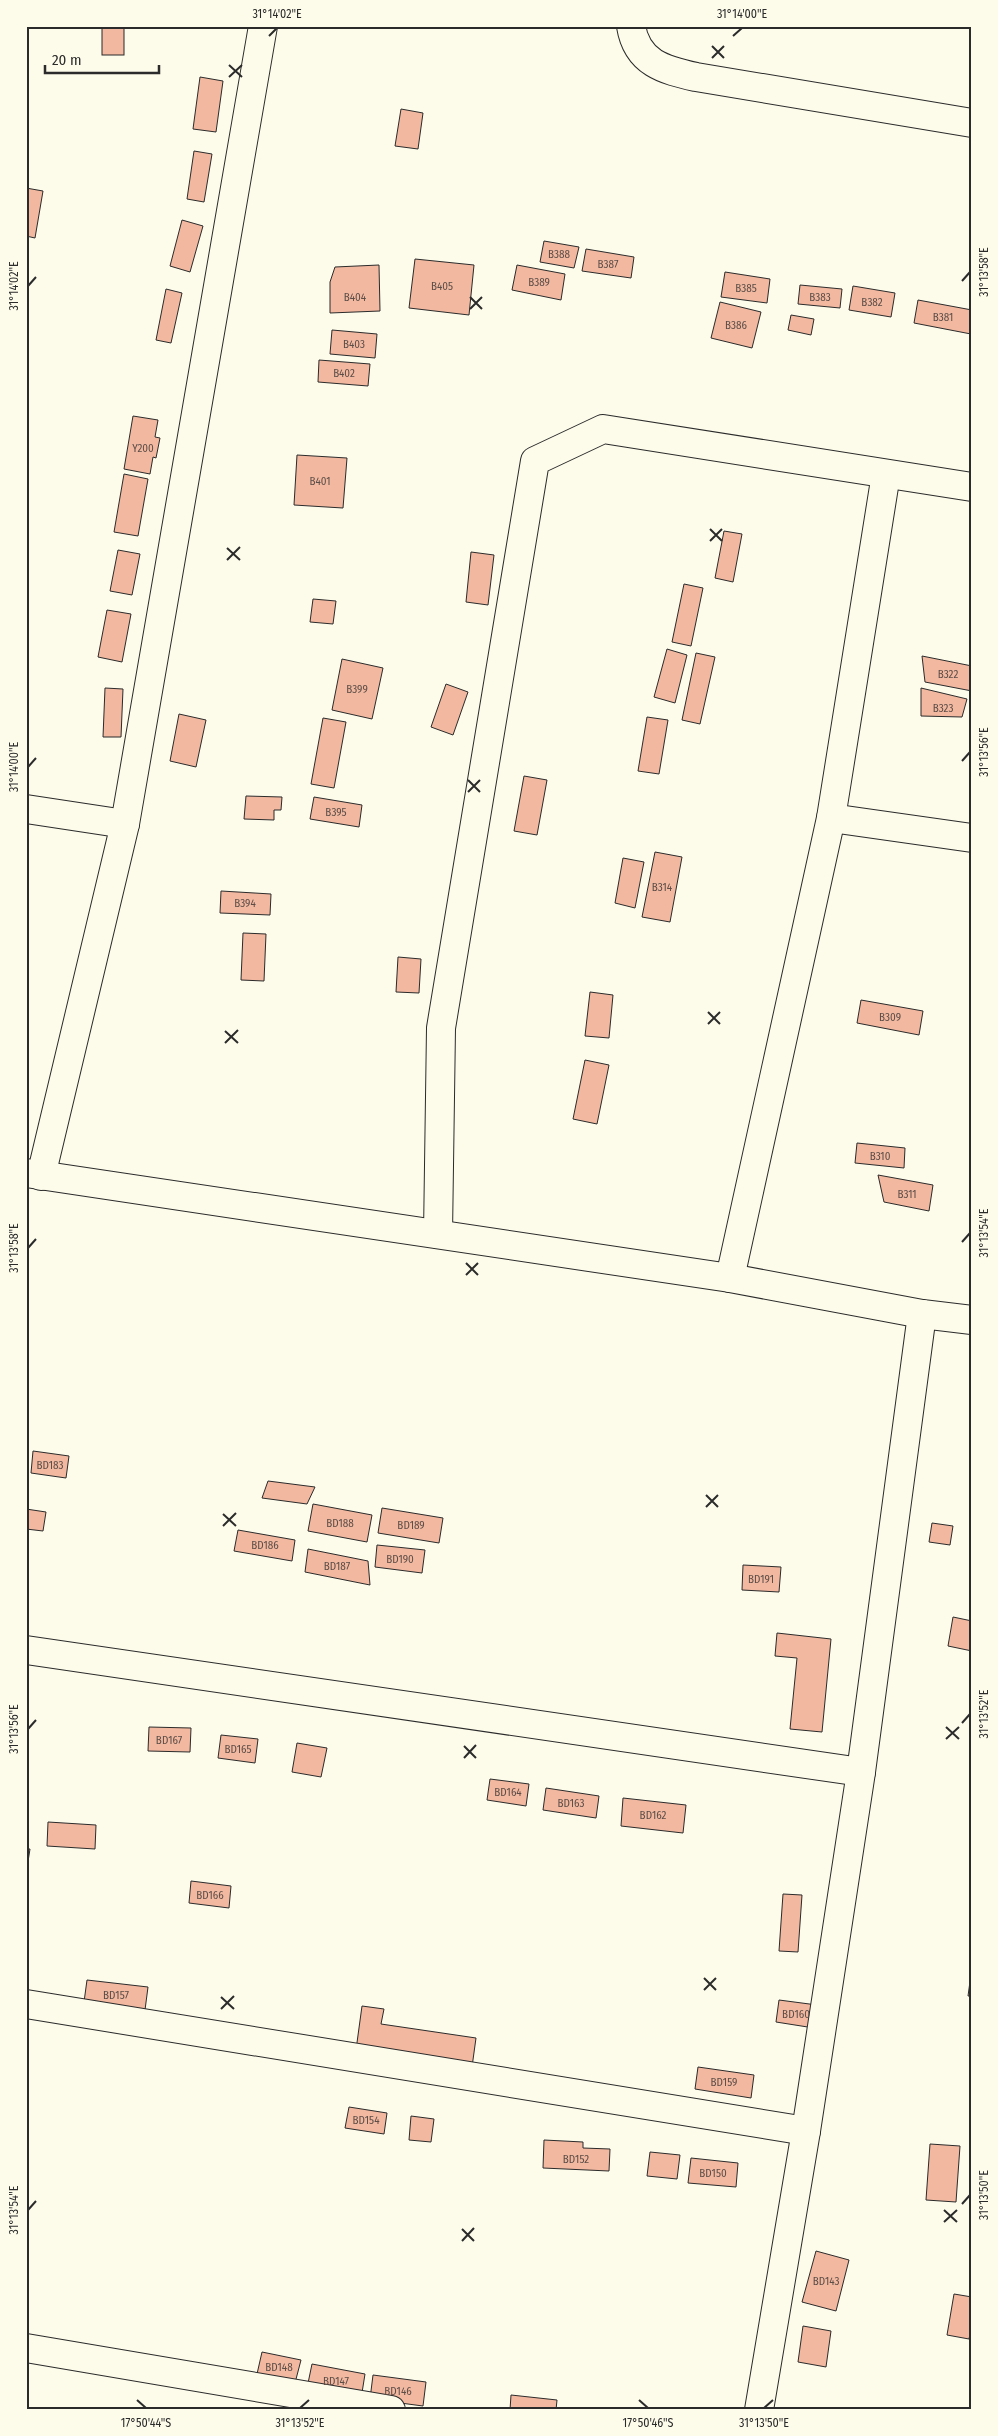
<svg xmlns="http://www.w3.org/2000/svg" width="998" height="2436" font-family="'Fira Sans Condensed',sans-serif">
  <rect width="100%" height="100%" fill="#fdfbea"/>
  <g fill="#f2b8a0" stroke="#2b2b2b">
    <rect x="102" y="26" width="22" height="29"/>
    <path d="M200 77 223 81 216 132 193 129Z"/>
    <path d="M401 109 423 113 418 149 395 146Z"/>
    <path d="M194 151 212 154 204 202 187 199Z"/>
    <path d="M26 188 43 191 35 238 26 236Z"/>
    <path d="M182 220 203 226 190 272 170 266Z"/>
    <path d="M544 241 579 247 574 268 540 262Z"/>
    <path d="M586 249 634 257 631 278 582 271Z"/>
    <path d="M415 259 474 265 469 315 409 308Z"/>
    <path d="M379 265 380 311 330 313V282L335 267Z"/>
    <path d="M517 265 565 274 561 300 512 290Z"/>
    <path d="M725 272 770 279 767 303 721 297Z"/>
    <path d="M800 285 842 289 840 308 798 304Z"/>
    <path d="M853 286 895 293 891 317 849 310Z"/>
    <path d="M166 289 182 293 171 343 156 340Z"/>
    <path d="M918 300 972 310 971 334 914 323Z"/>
    <path d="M720 302 761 312 752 348 711 338Z"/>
    <path d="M791 315 814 319 811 335 788 330Z"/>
    <path d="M332 330 377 334 375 358 330 354Z"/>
    <path d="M319 360 370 364 368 386 318 382Z"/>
    <path d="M133 416 158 420 155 437 160 438 156 458 153 457 150 474 124 469Z"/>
    <path d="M297 455 347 458 343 508 294 505Z"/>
    <path d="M124 474 148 479 138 536 114 532Z"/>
    <path d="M724 531 742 534 733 582 715 578Z"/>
    <path d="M118 550 140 554 132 595 110 591Z"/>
    <path d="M471 552 494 555 488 605 466 602Z"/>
    <path d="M684 584 703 588 691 646 672 642Z"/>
    <path d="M313 599 336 601 333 624 310 622Z"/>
    <path d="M107 610 131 614 122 662 98 657Z"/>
    <path d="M667 649 687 655 675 703 654 697Z"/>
    <path d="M696 653 715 657 700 724 682 720Z"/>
    <path d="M922 656 972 666V691L925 682Z"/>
    <path d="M342 659 383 668 372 719 332 710Z"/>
    <path d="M446 684 468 692 453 735 431 727Z"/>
    <path d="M105 688 123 689 121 737H103Z"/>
    <path d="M921 688 967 699 962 717 921 716Z"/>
    <path d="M179 714 206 720 196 767 170 761Z"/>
    <path d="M647 717 668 720 659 774 638 771Z"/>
    <path d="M323 718 346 722 334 788 311 784Z"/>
    <path d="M524 776 547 780 537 835 514 831Z"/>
    <path d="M246 796 282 797 281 810H274V820L244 819Z"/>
    <path d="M314 797 362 805 359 827 310 819Z"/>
    <path d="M655 852 682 857 670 922 642 917Z"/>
    <path d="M623 858 644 862 635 908 615 903Z"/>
    <path d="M221 891 271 894 270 915 220 913Z"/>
    <path d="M243 933 266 934 264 981 241 980Z"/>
    <path d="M398 957 421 959 419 993 396 992Z"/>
    <path d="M590 992 613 995 609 1038 585 1036Z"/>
    <path d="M861 1000 923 1011 919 1035 857 1023Z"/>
    <path d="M585 1060 609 1065 597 1124 573 1119Z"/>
    <path d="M857 1143 905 1148 904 1168 855 1163Z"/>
    <path d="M878 1175 933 1185 929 1211 884 1202Z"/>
    <path d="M33 1451 69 1456 66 1478 31 1473Z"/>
    <path d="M268 1481 315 1487 307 1504 262 1498Z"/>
    <path d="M313 1504 372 1515 367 1542 308 1531Z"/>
    <path d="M382 1508 443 1518 439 1543 378 1533Z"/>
    <path d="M26 1509 46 1512 43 1531 26 1529Z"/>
    <path d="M932 1523 953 1526 950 1545 929 1542Z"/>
    <path d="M238 1530 295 1540 292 1561 234 1551Z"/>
    <path d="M377 1545 425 1550 422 1573 375 1567Z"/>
    <path d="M308 1549 368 1561 370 1585 305 1572Z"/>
    <path d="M743 1565 781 1567 779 1592 742 1590Z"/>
    <path d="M953 1617 972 1621V1651L948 1646Z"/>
    <path d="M777 1633 831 1639 822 1732 790 1729 797 1658 775 1656Z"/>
    <path d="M149 1727 191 1728 190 1752 148 1751Z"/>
    <path d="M221 1735 258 1739 255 1763 218 1758Z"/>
    <path d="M297 1743 327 1748 321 1777 292 1772Z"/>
    <path d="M490 1779 529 1784 526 1806 487 1800Z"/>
    <path d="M546 1788 599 1796 596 1818 543 1810Z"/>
    <path d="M623 1798 686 1805 683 1833 621 1826Z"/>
    <path d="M48 1822 96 1825 95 1849 47 1846Z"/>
    <path d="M26 1849H30L26 1874Z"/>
    <path d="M191 1881 231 1886 229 1908 189 1903Z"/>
    <path d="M783 1894 802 1895 798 1952 779 1951Z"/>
    <path d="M972 1967V1996H968Z"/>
    <path d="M87 1980 148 1987 145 2010 84 2002Z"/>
    <path d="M779 2000 817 2005 814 2028 776 2022Z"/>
    <path d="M362 2006 384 2009 381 2024 476 2038 472 2067 356 2050Z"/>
    <path d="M698 2067 754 2075 751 2098 695 2089Z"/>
    <path d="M349 2107 387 2113 384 2134 345 2128Z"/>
    <path d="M411 2116 434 2119 431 2142 409 2140Z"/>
    <path d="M544 2140 583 2142V2148L610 2149 609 2171 543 2168Z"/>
    <path d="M930 2144 960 2146 956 2202 926 2200Z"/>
    <path d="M650 2152 680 2155 677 2179 647 2176Z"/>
    <path d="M691 2158 738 2163 736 2187 688 2183Z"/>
    <path d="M816 2251 849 2260 836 2311 802 2302Z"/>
    <path d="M954 2294 972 2297V2324L969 2339 947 2335Z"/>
    <path d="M803 2326 831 2331 826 2367 798 2362Z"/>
    <path d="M262 2352 301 2360 295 2383 257 2374Z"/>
    <path d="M312 2364 365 2374 361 2399 307 2388Z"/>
    <path d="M373 2375 426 2382 423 2406 370 2399Z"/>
    <path d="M511 2395 557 2400 556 2410H510Z"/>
  </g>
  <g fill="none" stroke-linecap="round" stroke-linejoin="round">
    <defs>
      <g id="street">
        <path d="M631 26C637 63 664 70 696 77L972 123"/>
        <path d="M26 809 125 824"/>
        <path d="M831 818 972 838"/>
        <path d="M41 1176 125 824 263 26"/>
        <path d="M438 1234 441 1028 535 461 603 429 972 487"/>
        <path d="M730 1278 831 818 886 474"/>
        <path d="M26 1650 861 1772"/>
        <path d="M26 2004 806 2131"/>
        <path d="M26 2348 391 2410"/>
        <path d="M759 2410 806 2131 861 1772 922 1314"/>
      </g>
      <path id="secondary" d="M26 1173 730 1278 922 1314 972 1320"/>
    </defs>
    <use href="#street" stroke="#2b2b2b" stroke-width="30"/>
    <use href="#secondary" stroke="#2b2b2b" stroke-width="30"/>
    <use href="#street" stroke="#fdfbea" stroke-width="28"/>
    <use href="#secondary" stroke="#fdfbea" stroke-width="28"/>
  </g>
  <path fill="none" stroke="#2b2b2b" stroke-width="2" d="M269 36 277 28M733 36 742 28M712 46 724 58M712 58 724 46M229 65 242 77M229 77 242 65M962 281 970 272M28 286 36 277M470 297 482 309M470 309 482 297M710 529 722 541M710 541 722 529M227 548 240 560M227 560 240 547M962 761 970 752M28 767 36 758M468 780 480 792M468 792 480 780M708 1012 720 1024M708 1024 720 1012M225 1031 238 1043M225 1043 238 1030M962 1242 970 1233M28 1248 36 1239M466 1263 478 1275M466 1275 478 1263M706 1495 718 1507M706 1507 718 1495M223 1514 236 1526M223 1526 236 1513M962 1723 970 1714M946 1727 959 1739M28 1729 36 1720M946 1739 959 1727M464 1746 476 1758M464 1758 476 1745M704 1978 716 1990M704 1990 716 1978M221 1997 234 2009M221 2009 234 1996M962 2204 970 2195M28 2210 36 2201M944 2210 957 2222M944 2222 957 2210M462 2229 474 2241M462 2241 474 2228M137 2400 146 2408M639 2400 648 2408M300 2408 309 2400M764 2408 773 2400"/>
  <g text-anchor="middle" stroke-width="4" stroke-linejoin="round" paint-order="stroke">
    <g font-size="11" fill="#5d4e48">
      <text x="559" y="258">B388</text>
      <text x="608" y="268">B387</text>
      <text x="539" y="286">B389</text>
      <text x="442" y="290">B405</text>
      <text x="746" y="292">B385</text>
      <text x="355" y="301">B404</text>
      <text x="820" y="301">B383</text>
      <text x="872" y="306">B382</text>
      <text x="943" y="321">B381</text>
      <text x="736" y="329">B386</text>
      <text x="354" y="348">B403</text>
      <text x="344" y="377">B402</text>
      <text x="143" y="452">Y200</text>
      <text x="320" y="485">B401</text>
      <text x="948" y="678">B322</text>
      <text x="357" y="693">B399</text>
      <text x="943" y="712">B323</text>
      <text x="336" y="816">B395</text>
      <text x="662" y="891">B314</text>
      <text x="245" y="907">B394</text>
      <text x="890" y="1021">B309</text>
      <text x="880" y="1160">B310</text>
      <text x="907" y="1198">B311</text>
      <text x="50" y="1469">BD183</text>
      <text x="340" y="1527">BD188</text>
      <text x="411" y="1529">BD189</text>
      <text x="265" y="1549">BD186</text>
      <text x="400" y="1563">BD190</text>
      <text x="337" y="1570">BD187</text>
      <text x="761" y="1583">BD191</text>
      <text x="169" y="1744">BD167</text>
      <text x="238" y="1753">BD165</text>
      <text x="508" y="1796">BD164</text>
      <text x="571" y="1807">BD163</text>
      <text x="653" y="1819">BD162</text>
      <text x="210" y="1899">BD166</text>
      <text x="116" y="1999">BD157</text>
      <text x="796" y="2018">BD160</text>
      <text x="724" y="2086">BD159</text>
      <text x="366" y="2124">BD154</text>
      <text x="576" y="2163">BD152</text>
      <text x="713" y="2177">BD150</text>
      <text x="826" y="2285">BD143</text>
      <text x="279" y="2371">BD148</text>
      <text x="336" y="2385">BD147</text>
      <text x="398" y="2395">BD146</text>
    </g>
  </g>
  <rect width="998" height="2436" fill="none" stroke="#fdfbea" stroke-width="55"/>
  <path d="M45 65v8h114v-8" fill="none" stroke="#2b2b2b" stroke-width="2.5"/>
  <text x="52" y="65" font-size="15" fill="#2b2b2b" stroke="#fdfbea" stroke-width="4" paint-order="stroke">20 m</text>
  <rect x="28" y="28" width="942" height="2380" fill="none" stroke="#2b2b2b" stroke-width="2"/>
  <g font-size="12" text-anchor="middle" fill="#2b2b2b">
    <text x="277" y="18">31°14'02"E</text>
    <text x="742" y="18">31°14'00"E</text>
    <text transform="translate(984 272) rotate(-90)" y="4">31°13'58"E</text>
    <text transform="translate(14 286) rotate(-90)" y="4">31°14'02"E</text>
    <text transform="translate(984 752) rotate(-90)" y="4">31°13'56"E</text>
    <text transform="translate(14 767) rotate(-90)" y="4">31°14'00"E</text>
    <text transform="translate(984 1233) rotate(-90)" y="4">31°13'54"E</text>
    <text transform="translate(14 1248) rotate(-90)" y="4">31°13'58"E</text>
    <text transform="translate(984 1714) rotate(-90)" y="4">31°13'52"E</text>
    <text transform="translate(14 1729) rotate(-90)" y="4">31°13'56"E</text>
    <text transform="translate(984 2195) rotate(-90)" y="4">31°13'50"E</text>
    <text transform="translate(14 2210) rotate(-90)" y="4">31°13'54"E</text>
    <text x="146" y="2427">17°50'44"S</text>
    <text x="300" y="2427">31°13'52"E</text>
    <text x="648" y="2427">17°50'46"S</text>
    <text x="764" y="2427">31°13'50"E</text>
  </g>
</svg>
